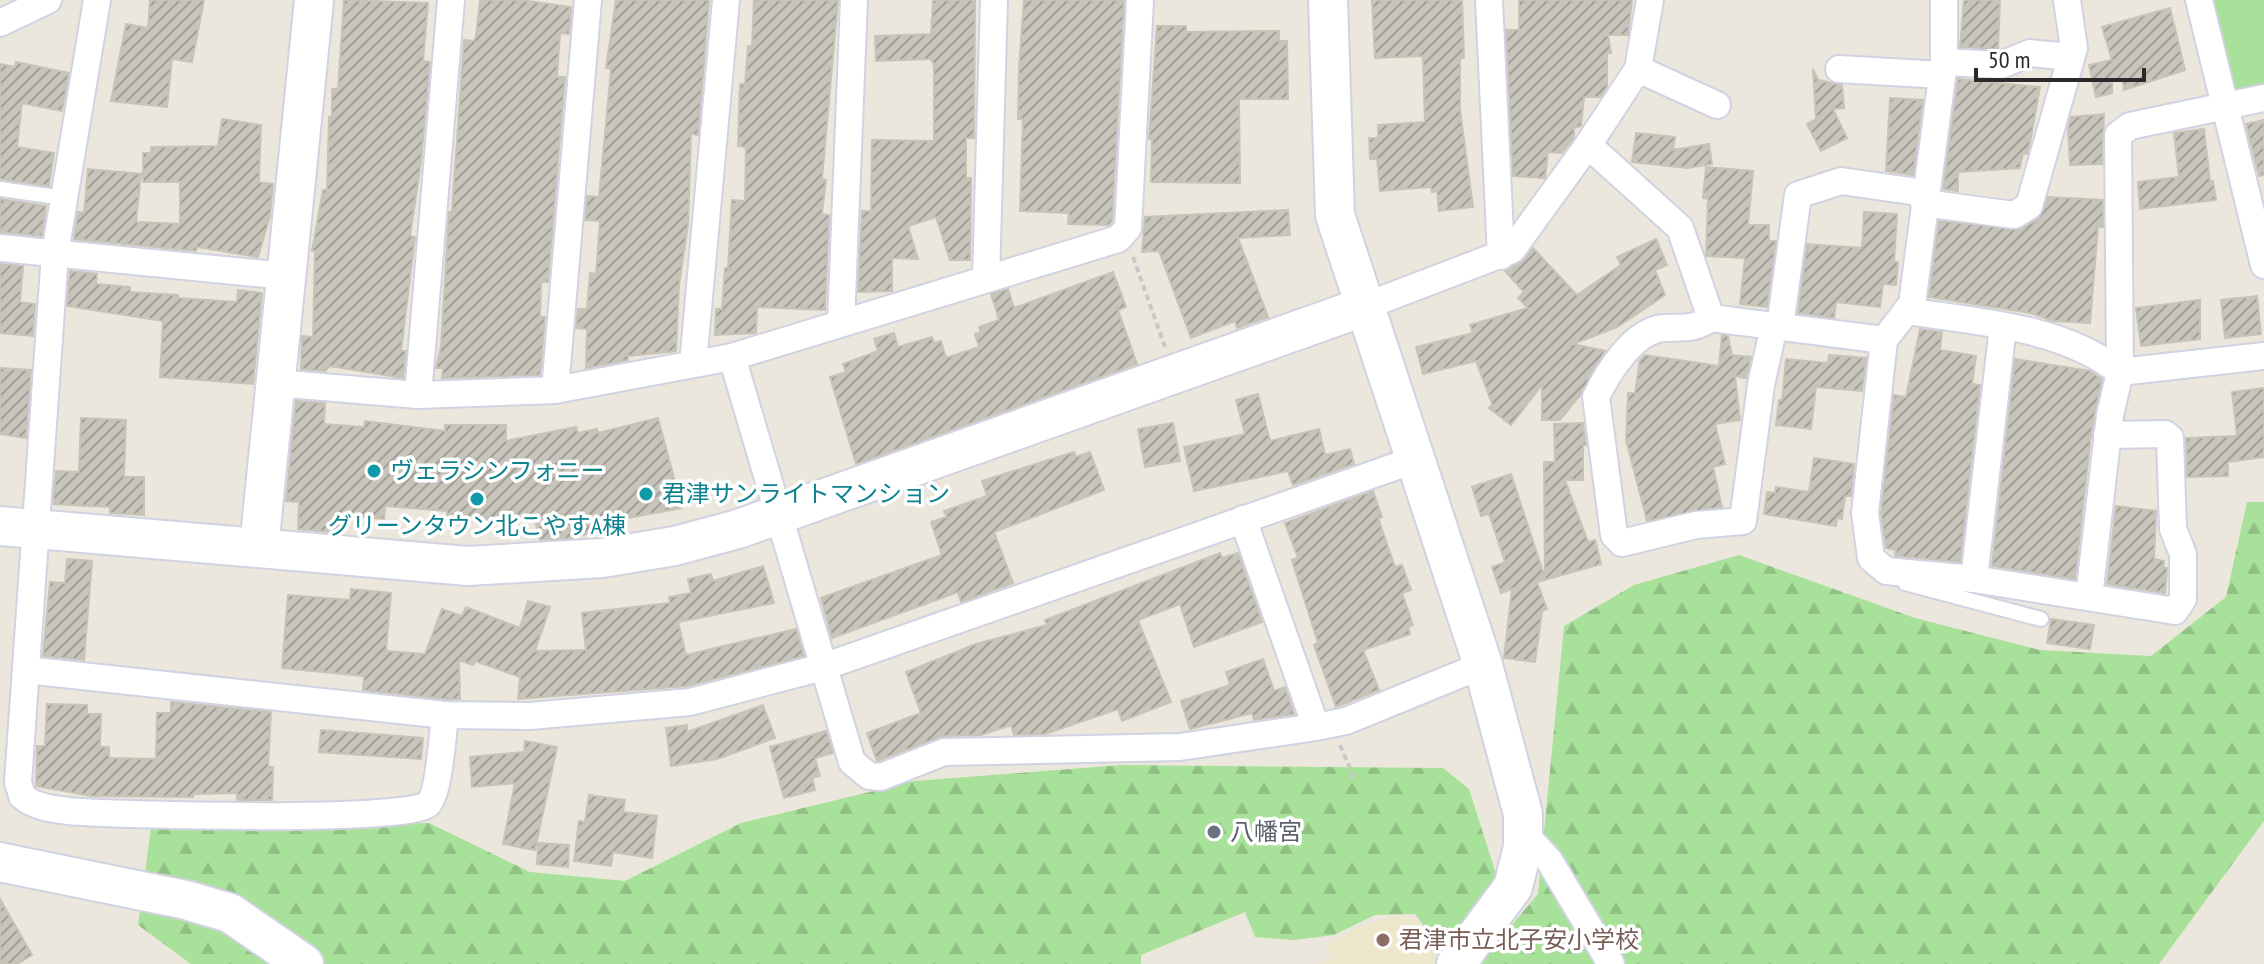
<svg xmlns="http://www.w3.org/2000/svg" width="2264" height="964" font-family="'PT Sans Narrow','Noto Sans JP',sans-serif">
  <defs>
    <pattern id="forest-firs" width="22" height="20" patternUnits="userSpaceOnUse" patternTransform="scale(2)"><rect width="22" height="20" fill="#a8e199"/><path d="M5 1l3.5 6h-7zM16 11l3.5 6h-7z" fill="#91c184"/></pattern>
    <pattern id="building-hatch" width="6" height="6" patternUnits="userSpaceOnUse" patternTransform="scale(2)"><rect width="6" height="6" fill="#c7c4bb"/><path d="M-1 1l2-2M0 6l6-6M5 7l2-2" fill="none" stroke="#a29f98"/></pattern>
  </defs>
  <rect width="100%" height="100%" fill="#ece7dc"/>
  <path fill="#ede7cb" d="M1392 917 1415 919 1430 937 1439 959 1437 964H1318L1331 959 1328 944 1360 927Z"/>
  <g fill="url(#forest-firs)">
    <path d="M2247 502H2264V821L2159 964H1479L1538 894 1564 626 1634 585 1739 555 1915 618 2040 650 2151 656 2226 597Z"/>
    <path d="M1121 765 1443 768 1469 789 1498 880 1446 940 1434 939 1415 914 1375 915 1334 935 1294 940 1255 937 1245 912 1141 955V964H191L138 925 151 828 429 823 530 872 625 881 741 823 915 781Z"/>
  </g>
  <path fill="#a8e199" d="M2206 0H2264V91L2241 96 2229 90Z"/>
  <g fill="url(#building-hatch)" stroke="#c7c3b6" stroke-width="2">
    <path d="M150 0H204L192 62 172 59 167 107 111 101 126 24 148 28Z"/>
    <path d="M344 0 428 3 423 61 430 62 421 162 410 236 415 237 401 351H406L403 378 330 366 325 371 301 369 302 336 313 337 315 251H312L323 190H327L329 117H332V89H338Z"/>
    <path d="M480 0H521L571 7 569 34 560 33 557 77H565L548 282H541L540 317H545L540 375 442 378 443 368H436L441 347 449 212H452L464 40 474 41 476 36Z"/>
    <path d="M616 0H709L698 135 691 134 688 225 679 285 676 351 628 356V360L586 368 587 329 576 328 578 309H587L590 273 596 274 600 221 585 220 587 196 599 197 611 69 606 68Z"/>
    <path d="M754 0H838L822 179 826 180 822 214 829 215 825 310 757 307 756 333 715 335 716 309H722L725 268H728L732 200 745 201 746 147 738 146 739 111 740 84H745L748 46H752Z"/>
    <path d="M933 0H975L974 138H966V178H971L970 260H950L936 217 908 226 918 259 892 258V291L858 292 862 211H871L872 140 934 141V65L931 59 876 61 875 36 931 34Z"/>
    <path d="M1024 0H1124L1112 221 1109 225 1068 224 1069 213 1020 211 1023 119H1018L1019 68Z"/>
    <path d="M1372 0H1462L1464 58H1460V110L1473 207 1439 211 1437 191 1432 192 1431 187 1380 191 1377 159H1370L1369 138H1378V125L1425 122 1423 56 1375 58Z"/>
    <path d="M1519 0H1632L1628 35H1608L1611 53H1607V87L1600 97H1584L1581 126 1574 128V137L1562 153 1548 152 1545 178 1513 176 1506 30H1519Z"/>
    <path d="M1964 0H2000L1998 49 1960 47Z"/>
    <path d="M2170 8 2185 70 2124 90 2123 81H2112V93L2096 97 2089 65 2112 60 2102 27Z"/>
    <path d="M1157 26H1186V32L1279 31V41H1287L1288 99H1239L1240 183 1151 182 1152 139H1149Z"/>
    <path d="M16 62 69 73 62 111 22 103 17 147 54 153 49 186 0 179V64L15 67Z"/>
    <path d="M1813 69 1818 80 1842 85 1844 108 1833 109 1847 138 1821 151 1807 124 1816 119Z"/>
    <path d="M1958 79 2040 87 2030 143 2027 154 2023 153 2020 168 1958 172V191L1943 189Z"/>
    <path d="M1890 98 1923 100 1913 175 1886 171Z"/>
    <path d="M2104 114 2102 164 2070 165 2068 129 2071 117Z"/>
    <path d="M222 119 261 125 259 182 273 184 270 216 258 257 197 247 196 251 74 239 78 212 84 213 88 169 141 174 136 222 180 224V182H143V153H151V147L218 146Z"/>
    <path d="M2264 120V175L2259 176 2246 124Z"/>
    <path d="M2204 129 2210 181H2213L2216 200 2140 209 2138 182 2179 177 2174 133Z"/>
    <path d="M1636 133 1675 137 1673 150 1709 144 1712 164 1688 168 1632 162Z"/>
    <path d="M1706 167 1753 171 1748 225H1769V241H1776L1767 307 1740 304 1745 258 1706 256 1708 199 1703 198Z"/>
    <path d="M2048 197 2103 200V227H2098L2090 323 2053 321 2031 313 1929 297 1939 221 2021 229 2038 219Z"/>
    <path d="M0 199 46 206 42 236 0 232Z"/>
    <path d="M1288 210 1290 235 1238 238 1268 317 1237 328 1235 321 1191 338 1159 251 1142 252 1145 217Z"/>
    <path d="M1864 212 1897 214 1894 262H1898L1896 285 1883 284 1880 307 1836 302 1834 318 1798 313 1807 244 1862 248Z"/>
    <path d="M1656 239 1667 265 1655 270 1665 295 1617 327 1573 344 1605 351 1581 394 1560 420H1542V385L1511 425 1489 408 1492 404 1476 361 1423 374 1416 347 1473 333 1470 325 1528 308 1518 298 1524 292 1505 271 1524 260 1533 248 1577 295 1621 265 1617 257Z"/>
    <path d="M0 264 23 266 20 302 35 304 33 336 0 333Z"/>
    <path d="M70 271 97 274 96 284 130 287V292L178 295V298L237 302 238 290 262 293 253 384 160 377 163 321 67 306Z"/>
    <path d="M1113 272 1126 307 1118 310 1137 364 856 464 830 377 846 372 843 364 878 351 874 339 894 333 898 347 932 337 934 343 941 341 946 358 979 347 975 334 981 332 979 327 999 320 991 294 1008 289 1014 308Z"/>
    <path d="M2257 296 2261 334 2225 338 2221 300Z"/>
    <path d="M2200 300V339L2141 346 2136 308Z"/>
    <path d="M1920 329 1942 332 1940 350 1976 356 1972 384 1980 385 1960 562 1895 556 1896 550 1886 548 1881 513 1894 395 1906 397Z"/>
    <path d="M1722 335 1728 336 1732 355 1751 357 1746 378 1735 376 1740 420 1715 424 1725 464 1713 467 1722 507 1647 521 1626 440 1628 393H1635L1640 360 1645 355 1719 366Z"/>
    <path d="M1829 355 1866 358 1862 391 1816 387 1811 429 1776 425 1779 400H1782L1786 359 1828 363Z"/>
    <path d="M2015 359 2090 371 2102 379 2091 434 2075 579 1992 566Z"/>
    <path d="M0 368 31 370 26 438 0 434Z"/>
    <path d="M2264 388V457L2228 462V476L2187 477 2186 438 2237 436 2232 392Z"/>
    <path d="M1258 394 1270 441 1319 429 1325 455 1350 449 1354 464 1293 485 1288 471 1194 491 1184 447 1245 434 1236 400Z"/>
    <path d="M296 401 325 403 324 424 364 427 365 421 445 431V425H506V441L576 427 578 433 597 429 598 433 658 418 682 508 606 522 608 528 573 538V534L572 538 540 540 535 520 447 519V511L385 506 384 519 341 515V533L298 529 299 502 286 501Z"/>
    <path d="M81 418 126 420 124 477H144V515L110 513V507L53 504 56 471 79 472Z"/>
    <path d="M1173 423 1180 461 1145 467 1138 429Z"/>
    <path d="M1583 423 1586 445H1583V480H1565L1588 542 1595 540 1601 564 1537 582 1547 609 1542 611 1535 662 1504 658 1512 589 1501 593 1492 567 1505 562 1489 514 1481 516 1472 487 1511 474 1545 578 1544 462H1555L1554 424Z"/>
    <path d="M1074 452 1076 457 1090 452 1104 490 994 532 1013 583 961 602 958 592 832 638 821 598 942 555 931 522 947 517 944 511 987 496 982 481Z"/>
    <path d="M1814 458 1854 464 1851 496H1845L1842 519 1837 518 1836 526 1764 514 1767 492 1775 493 1776 487 1809 492Z"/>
    <path d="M1373 491 1382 517 1378 518 1395 567 1402 565 1411 590 1402 593 1413 625 1408 627 1410 634 1363 650 1379 690 1336 707 1314 645 1318 643 1292 560 1298 558 1285 523Z"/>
    <path d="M2116 506 2156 511 2154 559 2164 561 2163 568H2167L2165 593 2107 584Z"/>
    <path d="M1220 553 1222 558 1238 553 1262 622 1194 647 1180 604 1138 620 1171 702 1122 721 1118 709 1045 734 1014 735 1011 725 981 735 943 736 877 761 867 733 921 713 906 672 976 644 1047 625 1045 620Z"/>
    <path d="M67 559 92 561 84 660 43 656 50 582 65 583Z"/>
    <path d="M763 566 774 603 678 622 686 655 796 629 804 656 687 686 518 699 520 677 475 661 473 665 459 660 460 699H446L363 690 364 676 282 668 288 595 350 600 351 589 391 593 386 651 425 654 442 609 462 616 466 607 520 628 528 601 550 607 535 651 586 650 582 613 670 603 669 597 691 593 688 579 711 574 713 581Z"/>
    <path d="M2051 619 2094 625 2090 649 2047 643Z"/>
    <path d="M1263 659 1274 691 1285 687 1294 714 1254 720 1252 713 1190 729 1181 701 1230 685 1226 672Z"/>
    <path d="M171 702 271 712 268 767H273L272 800H237V793L193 794V797L91 796 36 786 37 746H45L47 704 87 705V714H101L100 747H109V758L156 759 157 713H171Z"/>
    <path d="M763 705 775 738 717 759 671 766 666 728 687 725V732Z"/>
    <path d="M321 730 423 738 421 759 319 752Z"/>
    <path d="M826 731 833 753 815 758 820 776 812 778 815 790 784 798 770 747Z"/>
    <path d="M525 741 557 747 535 850 503 844 515 783 472 787 470 757 524 752Z"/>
    <path d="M589 795 625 800 623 812 657 816 652 858 613 852 611 866 574 861 579 821 585 822Z"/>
    <path d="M538 843 569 845 568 867 537 864Z"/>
    <path d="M0 899 32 955 17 964H0Z"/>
  </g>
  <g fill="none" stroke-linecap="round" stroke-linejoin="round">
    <defs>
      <g id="lane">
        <path d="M0 189 64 198"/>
        <path d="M1905 583 2041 619"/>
      </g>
      <g id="street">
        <path d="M97 0 55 253 18 782 22 796C34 807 53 809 68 811 112 815 407 823 428 804 439 794 443 732 445 715"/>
        <path d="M1489 0 1501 256"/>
        <path d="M1944 0V62L1912 304 1884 340 1865 513 1871 558 1886 571 1974 579 2175 611 2183 599V554L2173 529 2170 438 2165 434 2107 435"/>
        <path d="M2199 0 2264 265"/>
        <path d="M0 23 48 0"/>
        <path d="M1944 62 2001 65 2030 53 2070 57"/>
        <path d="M1638 69 1717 105"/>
        <path d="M1839 69 1942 75"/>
        <path d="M1588 145 1680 228 1711 318"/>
        <path d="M1924 203 2014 215 2029 206 2074 48 2067 0"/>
        <path d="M0 248 286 276"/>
        <path d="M986 278 994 0"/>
        <path d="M1363 307 1512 250 1588 145 1638 69 1650 0"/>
        <path d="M1906 311C1978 322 2061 326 2120 372L2264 356"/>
        <path d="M841 323 854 0"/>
        <path d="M1774 326 1761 385 1743 521 1696 525 1622 543 1614 535 1596 397C1608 372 1634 330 1664 328 1684 327 1694 330 1711 318L1884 340"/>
        <path d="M1780 327 1798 195 1841 181 1925 193"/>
        <path d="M732 357 852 762 869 776 881 777 944 752 1180 747 1316 727 1346 721 1483 665"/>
        <path d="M693 364 726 0"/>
        <path d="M275 383 418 395 555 390 732 357 1118 239 1128 228 1140 0"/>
        <path d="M555 390 588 0"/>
        <path d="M418 395 451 0"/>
        <path d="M1243 519 1316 727"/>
        <path d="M1974 579 2003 326"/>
        <path d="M2089 597 2110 415 2120 372 2118 135 2130 126 2264 98"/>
        <path d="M26 670 445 715 530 716 690 702 823 667 1414 460"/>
        <path d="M1523 832 1549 860 1611 964"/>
      </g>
      <g id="secondary">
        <path d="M1328 0 1335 215 1483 665 1523 814V847L1513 887 1456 964"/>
        <path d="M0 526 468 566 602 558 675 546 738 529 1363 307"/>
        <path d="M259 548 314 0"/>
        <path d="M0 862 186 900 230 913 304 964"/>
      </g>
    </defs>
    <use href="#lane" stroke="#d1d2e2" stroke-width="18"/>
    <use href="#street" stroke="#d1d2e2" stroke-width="30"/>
    <use href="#secondary" stroke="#d1d2e2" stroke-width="42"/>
    <g stroke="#c8c8c8" stroke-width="4" stroke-dasharray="6 4" stroke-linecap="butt">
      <path d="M1133 257 1165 347"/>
      <path d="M1340 745 1356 782"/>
    </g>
    <use href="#lane" stroke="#fff" stroke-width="14"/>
    <use href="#street" stroke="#fff" stroke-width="26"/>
    <use href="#secondary" stroke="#fff" stroke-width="38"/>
  </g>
  <g fill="#0f9aa8" stroke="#fff" stroke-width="3">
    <circle cx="374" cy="471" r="8"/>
    <circle cx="646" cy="494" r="8"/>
    <circle cx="477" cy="499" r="8"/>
  </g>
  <circle fill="#6b7280" stroke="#fff" stroke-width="3" cx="1214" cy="832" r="8"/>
  <circle fill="#8d6e63" stroke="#fff" stroke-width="3" cx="1383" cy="940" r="8"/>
  <g text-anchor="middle" stroke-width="7" stroke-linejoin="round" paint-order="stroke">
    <g font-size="24" fill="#0d838f" stroke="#fff" text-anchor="start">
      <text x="390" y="479">ヴェラシンフォニー</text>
      <text x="662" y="502">君津サンライトマンション</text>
      <text x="477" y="534" text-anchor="middle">グリーンタウン北こやすA棟</text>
    </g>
    <g font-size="24" fill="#5b616d" stroke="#fff" text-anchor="start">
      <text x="1230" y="840">八幡宮</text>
    </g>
    <g font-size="24" fill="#785e54" stroke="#fff" text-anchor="start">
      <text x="1399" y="948">君津市立北子安小学校</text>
    </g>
  </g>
  <path d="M1976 68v12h168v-12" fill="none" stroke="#2a2a2a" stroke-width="4"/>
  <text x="1988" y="68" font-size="24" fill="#2a2a2a" stroke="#ffffff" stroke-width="6" paint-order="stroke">50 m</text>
</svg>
